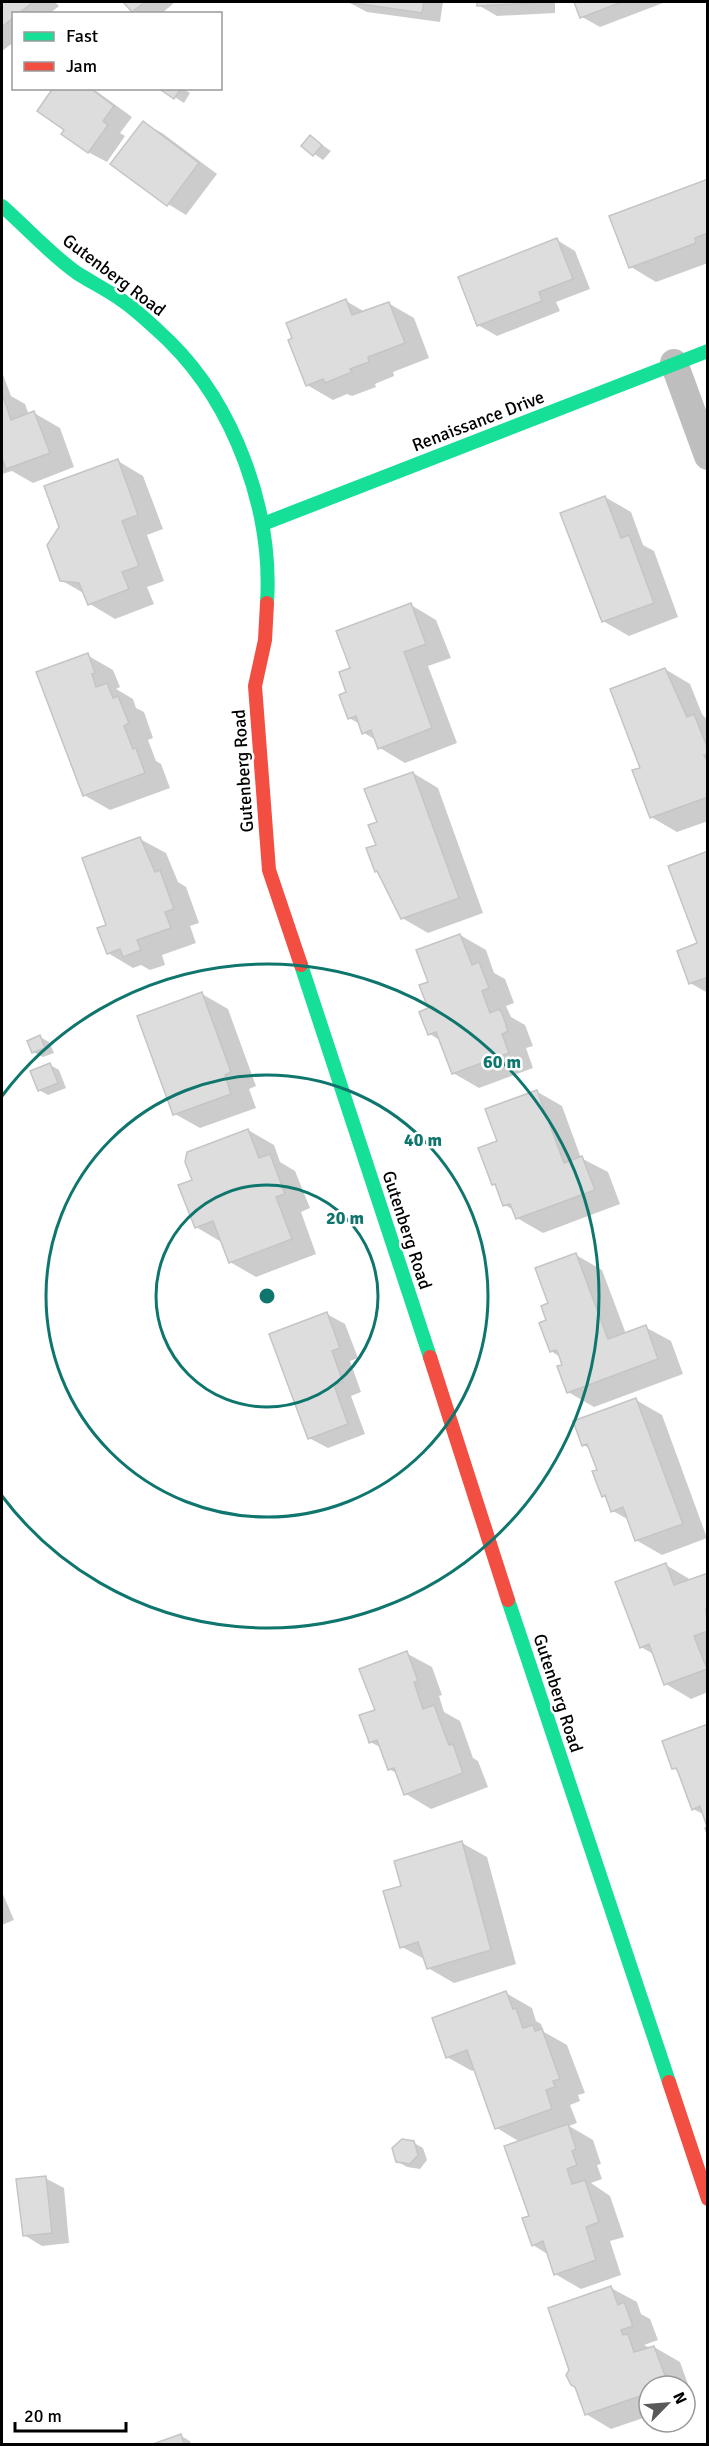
<svg xmlns="http://www.w3.org/2000/svg" width="709" height="2446" font-family="Signika,sans-serif">
  <rect width="100%" height="100%" fill="#fff"/>
  <g fill="#0003">
    <path d="M2 2H55L59 6 49 14H14V42L2 51Z"/>
    <path d="M125 2H175L161 14H138Z"/>
    <path d="M348 2H443L440 22 367 12Z"/>
    <path d="M478 2H555V13L497 16 478 5Z"/>
    <path d="M576 2H663V3L600 27 582 17Z"/>
    <path d="M55 88H92L132 117 120 133 125 136 107 162 88 152 66 129Z"/>
    <path d="M161 88H182L190 93 184 103Z"/>
    <path d="M143 123 162 133 217 174 186 215 168 204Z"/>
    <path d="M311 137 331 151 323 160 303 146Z"/>
    <path d="M708 180V263L656 282 631 267Z"/>
    <path d="M557 240 575 251 590 289 556 302 560 311 497 336 478 325Z"/>
    <path d="M346 301 365 312 388 303 414 318 429 358 393 372 394 376 375 384 376 387 352 396 347 394 333 400 307 385Z"/>
    <path d="M2 372 11 396 25 404 29 415 34 413 60 428 74 467 33 483 12 471 2 474Z"/>
    <path d="M118 461 143 476 163 529 147 535 164 581 147 587 154 604 115 619 90 604 85 594 61 580Z"/>
    <path d="M605 497 631 512 643 545 654 551 678 617 629 636 603 621Z"/>
    <path d="M411 605 436 620 451 658 428 666 457 743 405 763 380 748 376 740 364 733 360 724 349 718 348 693 352 669Z"/>
    <path d="M87 655 113 670 120 687 116 689 133 699 136 708 144 712 153 738 148 740 156 761 161 764 170 788 110 810 84 795Z"/>
    <path d="M665 669 690 684 702 714 708 721V821L677 832 651 817 642 768Z"/>
    <path d="M413 773 438 788 483 913 428 933 402 918 381 874 376 871 379 823Z"/>
    <path d="M140 839 166 853 178 882 186 887 199 923 190 926 196 943 162 955 165 965 150 970 141 965 133 968 108 953V926Z"/>
    <path d="M708 853V993L690 983 699 944Z"/>
    <path d="M460 935 486 950 494 973 505 979 514 1003 506 1006 511 1017 525 1025 533 1046 526 1048 533 1068 479 1088 453 1073 441 1041 430 1034V983Z"/>
    <path d="M202 994 228 1009 256 1086 249 1089 256 1108 200 1128 175 1114Z"/>
    <path d="M40 1037 49 1042 54 1053 43 1057 33 1052Z"/>
    <path d="M50 1065 59 1070 66 1088 48 1095 39 1090Z"/>
    <path d="M536 1091 562 1106 581 1158 608 1172 620 1204 543 1233 517 1218 515 1211 505 1205 498 1186 493 1184 499 1142Z"/>
    <path d="M248 1130 274 1145 280 1162 295 1171 310 1208 301 1212 316 1254 256 1277 230 1262 223 1243 196 1227 180 1186 193 1181Z"/>
    <path d="M576 1255 602 1270 626 1334 645 1327 671 1341 683 1374 594 1407 568 1392 560 1357 551 1351 548 1321 550 1304Z"/>
    <path d="M327 1314 345 1324 358 1358 350 1361 361 1392 351 1396 365 1434 328 1448 309 1438Z"/>
    <path d="M636 1400 662 1415 707 1538 662 1555 636 1540 629 1520 613 1511 608 1499 603 1496 598 1471 591 1449 583 1445Z"/>
    <path d="M666 1565 691 1580 708 1574V1692L691 1699 666 1684 655 1655 641 1647Z"/>
    <path d="M406 1653 432 1667 442 1695 439 1696 444 1712 460 1721 473 1758 478 1761 488 1787 431 1809 406 1794 398 1774 389 1769 382 1748 370 1742 377 1711Z"/>
    <path d="M708 1726 705 1815 693 1809 680 1772 673 1768Z"/>
    <path d="M462 1843 487 1857 516 1964 454 1983 428 1968 426 1960 402 1947Z"/>
    <path d="M2 1892 14 1920 2 1925Z"/>
    <path d="M506 1993 532 2008 536 2021 541 2024 544 2032 567 2045 585 2093 578 2095 580 2101 570 2105 577 2123 569 2126 593 2140 601 2164 597 2165 602 2179 591 2183 610 2196 624 2237 610 2241 621 2275 581 2289 555 2274 549 2255 533 2245 520 2142 497 2128 476 2070 472 2071 447 2057Z"/>
    <path d="M414 2143 423 2148 427 2160 420 2169 407 2167 397 2161Z"/>
    <path d="M45 2178 64 2188 69 2243 42 2246 24 2235Z"/>
    <path d="M611 2288 637 2302 641 2314 650 2319 658 2340 644 2345 650 2348 654 2347 680 2362 694 2401 685 2404V2386H649V2416L611 2429 586 2414 571 2370Z"/>
    <path d="M181 2436 190 2441 191 2444H157Z"/>
  </g>
  <g fill="#ddd" stroke="#c5c5c5" stroke-width="1.5">
    <path d="M2 2H33L18 14H14V17L2 27Z"/>
    <path d="M123 2H145L132 12Z"/>
    <path d="M347 2H424L422 13Z"/>
    <path d="M477 2H537V3L477 6Z"/>
    <path d="M574 2H622L580 18Z"/>
    <path d="M53 88H90L114 106 103 121 108 125 88 153 61 134 64 130 37 111Z"/>
    <path d="M158 88H181L174 99Z"/>
    <path d="M143 121 199 163 167 206 110 164Z"/>
    <path d="M310 135 322 145 313 156 301 146Z"/>
    <path d="M708 179V233L695 238 696 243 629 268 609 216Z"/>
    <path d="M557 238 573 279 539 292 542 301 477 326 458 277Z"/>
    <path d="M346 299 352 315 389 302 405 343 368 357 369 362 350 369 352 372 325 383 323 379 306 386 288 340 292 338 286 323Z"/>
    <path d="M2 393 11 420 34 411 50 453 6 469 2 458Z"/>
    <path d="M118 459 138 515 122 521 139 566 122 572 129 589 88 605 79 583 60 581 47 545 59 527 44 486Z"/>
    <path d="M605 496 621 538 629 535 654 603 602 622 560 513Z"/>
    <path d="M411 603 426 644 404 652 432 728 378 749 371 730 362 734 356 716 348 719 339 695 346 692 339 672 350 668 336 631Z"/>
    <path d="M88 653 95 673 92 674 96 687 107 683 113 698 118 696 129 723 124 726 133 749 136 748 145 773 83 796 36 672Z"/>
    <path d="M665 668 687 717 694 714 708 749V754L704 755 708 763V797L650 818 632 770 640 768 610 689Z"/>
    <path d="M413 772 459 898 401 919 377 871 375 872 366 848 376 845 368 825 377 822 364 789Z"/>
    <path d="M140 837 155 872 160 870 174 909 165 912 171 928 137 940 141 950 123 957 120 949 107 954 97 928 106 925 82 858Z"/>
    <path d="M708 851V977L689 984 677 951 697 943 668 866Z"/>
    <path d="M460 934 472 965 479 962 481 967 489 988 482 991 490 1013 499 1009 502 1013 508 1031 502 1034 509 1053 452 1074 436 1032 428 1035 419 1012 428 1008 419 985 428 982 416 950Z"/>
    <path d="M202 992 231 1072 225 1075 231 1094 173 1115 137 1016Z"/>
    <path d="M40 1035 45 1048 32 1053 27 1041Z"/>
    <path d="M50 1063 58 1083 38 1091 30 1071Z"/>
    <path d="M537 1090 564 1163 582 1156 595 1190 516 1219 510 1204 503 1206 495 1184 492 1185 478 1148 497 1141 485 1109Z"/>
    <path d="M248 1129 259 1158 270 1154 285 1194 276 1197 292 1239 229 1263 213 1221 195 1228 178 1185 192 1180 185 1162 187 1152Z"/>
    <path d="M576 1253 608 1339 646 1325 658 1359 567 1393 557 1366 562 1365 558 1353 556 1350 550 1352 539 1323 546 1320 541 1306 548 1303 535 1268Z"/>
    <path d="M327 1312 340 1348 332 1351 343 1382 334 1385 348 1424 308 1439 269 1334Z"/>
    <path d="M636 1398 683 1524 635 1541 623 1507 611 1512 605 1495 602 1497 592 1471 597 1470 587 1444 582 1446 573 1421Z"/>
    <path d="M666 1563 674 1585 708 1573V1608L706 1609 708 1631 694 1636 707 1669 664 1685 649 1644 640 1648 615 1582Z"/>
    <path d="M407 1651 418 1681 414 1682 423 1709 434 1705 449 1745 453 1744 463 1773 404 1795 394 1768 388 1770 377 1740 369 1743 368 1739 359 1715 375 1710 359 1669Z"/>
    <path d="M708 1724V1836L705 1828 707 1827 700 1806 692 1810 678 1772 676 1768 672 1769 662 1741Z"/>
    <path d="M462 1841 491 1950 427 1969 418 1942 400 1948 383 1891 401 1886 394 1861Z"/>
    <path d="M506 1991 513 2009 516 2008 523 2028 533 2025 535 2031 542 2029 560 2079 553 2081 555 2087 546 2090 552 2109 495 2129 467 2050 446 2058 432 2018Z"/>
    <path d="M568 2124 576 2149 572 2151 577 2165 567 2169 572 2184 585 2180 599 2222 586 2227 596 2260 554 2275 543 2241 532 2246 522 2218 529 2216 504 2146Z"/>
    <path d="M402 2139 414 2141 418 2155 410 2164 396 2162 392 2148Z"/>
    <path d="M46 2176 52 2233 23 2236 16 2179Z"/>
    <path d="M611 2286 618 2305 624 2302 633 2326 621 2330 623 2335 628 2334 634 2352 654 2346 669 2386H649V2393L585 2415 575 2387 571 2385 566 2375 569 2370 548 2308Z"/>
    <path d="M181 2434 184 2444H153Z"/>
  </g>
  <g fill="none" stroke-linecap="round" stroke-linejoin="round">
    <path stroke="#bebebe" stroke-width="28" d="M674 363 708 456"/>
    <g stroke="#16e098" stroke-width="14">
      <path d="M2 206C27 228 50 254 77 273 91 282 107 290 120 299 137 310 154 327 169 341 235 406 273 511 267 603"/>
      <path d="M263 524 708 351"/>
      <path d="M301 965 430 1357"/>
      <path d="M508 1600 669 2082"/>
    </g>
    <g stroke="#f24e42" stroke-width="14">
      <path d="M267 603 265 640 255 686 269 870 301 965"/>
      <path d="M430 1357 508 1600"/>
      <path d="M669 2082 708 2199"/>
    </g>
  </g>
  <g fill="none" stroke="#0f766e" stroke-width="3">
    <circle cx="267" cy="1296" r="111"/>
    <circle cx="267" cy="1296" r="221"/>
    <path d="M2 1096A332 332 0 1 1 2 1496"/>
  </g>
  <g text-anchor="middle" stroke-width="5" stroke-linejoin="round" paint-order="stroke">
    <g font-size="18" fill="#000" stroke="#fff">
      <text transform="translate(114 275) rotate(37)" y="6">Gutenberg Road</text>
      <text transform="translate(478 421) rotate(-21)" y="6">Renaissance Drive</text>
      <text transform="translate(243 771) rotate(-94)" y="6">Gutenberg Road</text>
      <text transform="translate(407 1230) rotate(72)" y="6">Gutenberg Road</text>
      <text transform="translate(558 1693) rotate(72)" y="6">Gutenberg Road</text>
    </g>
  </g>
  <circle cx="267" cy="1296" r="9" fill="#0f766e" stroke="#fff" stroke-width="3"/>
  <g font-size="18" text-anchor="middle" font-weight="bold" fill="#0f766e" stroke="#fff" stroke-width="5" stroke-linejoin="round" paint-order="stroke">
    <text x="502" y="1068">60 m</text>
    <text x="423" y="1146">40 m</text>
    <text x="345" y="1224">20 m</text>
  </g>
  <rect width="709" height="2446" fill="none" stroke="#000000" stroke-width="6"/>
  <rect x="12" y="12" width="210" height="78" fill="#ffffff" stroke="#999999" stroke-width="1.5"/>
  <rect x="24" y="32" width="30" height="9" fill="#16e098" stroke="#999999" stroke-width="1.5"/>
  <text x="66" y="42" font-size="18" fill="#000000">Fast</text>
  <rect x="24" y="62" width="30" height="9" fill="#f24e42" stroke="#999999" stroke-width="1.5"/>
  <text x="66" y="72" font-size="18" fill="#000000">Jam</text>
  <g transform="translate(667 2404) rotate(65)"><circle r="28" fill="#ffffff" stroke="#999999" stroke-width="1.5"/>
  <path d="M0-4.5L10 22L0 15L-10 22Z" fill="#595959"/>
  <text y="-9" font-size="16" font-weight="bold" text-anchor="middle" fill="#000000">N</text>
  </g>
  <path d="M15 2422v9h111v-9" fill="none" stroke="#000000" stroke-width="3"/>
  <text x="24" y="2422" font-size="18" fill="#000000" stroke="#ffffff" stroke-width="4.5" paint-order="stroke">20 m</text>
</svg>
